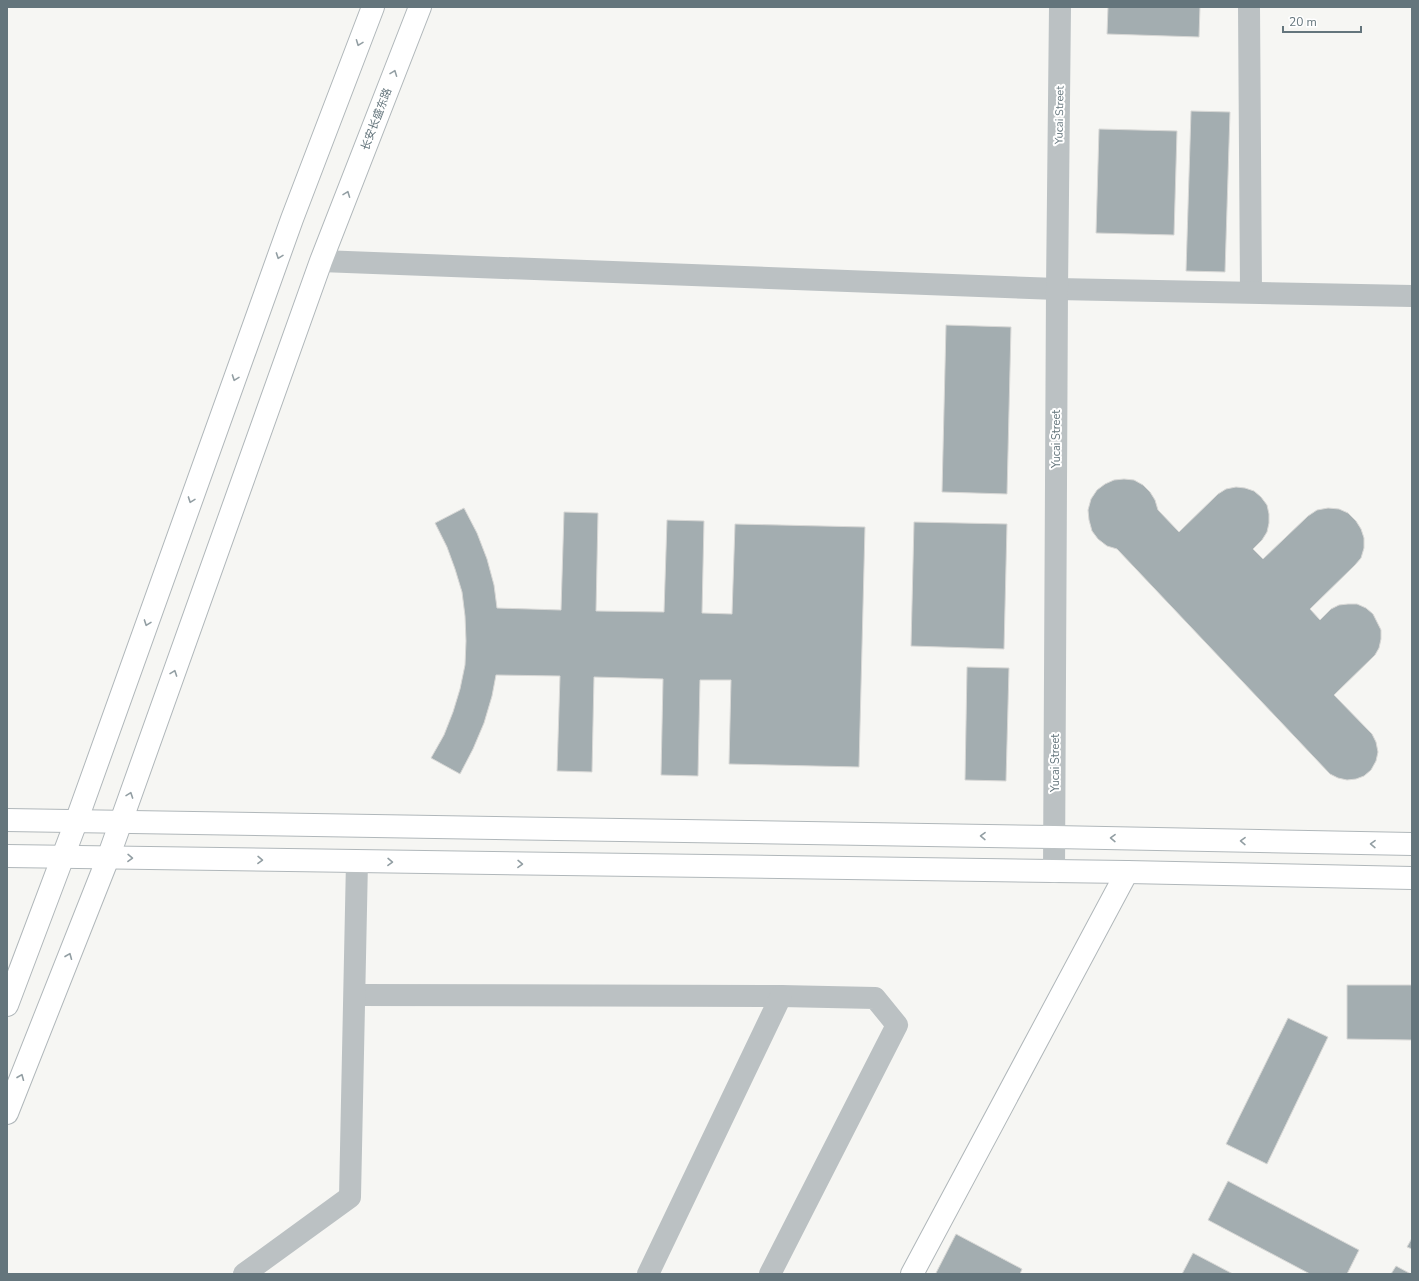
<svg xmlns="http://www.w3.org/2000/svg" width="1419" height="1281" font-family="'Nunito Sans','Noto Sans SC',sans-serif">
  <rect width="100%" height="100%" fill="#f6f6f3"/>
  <g fill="#a3adb0" stroke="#d8d8d6">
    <path d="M1108 7H1200L1199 37 1107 34Z"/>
    <path d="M1191 111 1230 112 1225 272 1186 271Z"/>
    <path d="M1099 129 1177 131 1174 235 1096 233Z"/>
    <path d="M946 325 1011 327 1007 494 942 492Z"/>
    <path d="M1124 479 1134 480 1143 485 1150 492 1155 500 1158 510 1179 532 1218 494 1226 489 1236 487 1245 488 1254 491 1261 497 1267 505 1269 514V523L1267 532 1262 540 1253 549 1263 559 1308 516 1317 510 1328 508 1339 509 1348 513 1356 521 1361 529 1364 538V548L1361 558 1355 565 1310 609 1320 620 1331 609 1339 605 1348 604H1357L1366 608 1373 614 1381 630V639L1379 648 1375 655 1334 695 1372 734 1376 742 1378 752 1376 761 1371 770 1364 776 1356 779 1347 780 1338 778 1330 774 1117 549 1107 546 1098 539 1092 531 1089 520 1088 510 1091 499 1097 490 1105 484 1114 480Z"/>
    <path d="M464 508 477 533 487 559 494 585 497 608 561 610 564 512 598 513 596 611 664 612 667 520 704 521 702 613 732 614 735 524 865 527 859 767 729 764 731 680H700L698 776 661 775 663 679 594 677 592 772 557 771 560 676 496 675 492 696 484 723 473 749 460 774 431 758 444 735 453 712 460 689 465 665 466 641 465 616 462 592 455 569 447 547 435 523Z"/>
    <path d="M914 522 1007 524 1004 649 911 646Z"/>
    <path d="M967 667 1009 668 1006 781 965 780Z"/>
    <path d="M1347 985H1412V1040L1347 1039Z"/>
    <path d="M1288 1018 1328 1037 1267 1164 1226 1144Z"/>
    <path d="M1228 1181 1359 1250 1347 1274H1310L1208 1220Z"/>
    <path d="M956 1234 1022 1269 1020 1274H939L936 1273Z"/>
    <path d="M1412 1238V1249L1407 1247Z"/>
    <path d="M1193 1253 1233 1274H1182Z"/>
    <path d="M1396 1266 1411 1274H1391Z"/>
  </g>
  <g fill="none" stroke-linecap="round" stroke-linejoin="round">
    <defs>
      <g id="secondary">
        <path d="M7 820 1054 837 1412 844"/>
        <path d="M7 856 1127 872 1412 878"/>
        <path d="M7 1005 76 822 292 219 373 7"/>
        <path d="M7 1113 108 858 321 261 420 7"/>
        <path d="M912 1274 1127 872"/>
      </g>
    </defs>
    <use href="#secondary" stroke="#b0b7ba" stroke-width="24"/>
    <g stroke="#bbc1c3" stroke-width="22">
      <path d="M1249 7 1251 292"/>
      <path d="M321 261 1057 289 1412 296"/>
      <path d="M1054 872 1057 289 1060 7"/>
      <path d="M355 995 781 996 875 998 897 1025 770 1274"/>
      <path d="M244 1274 350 1197 357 861"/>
      <path d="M648 1274 781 996"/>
    </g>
    <use href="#secondary" stroke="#fff" stroke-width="22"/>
  </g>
  <defs><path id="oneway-chevron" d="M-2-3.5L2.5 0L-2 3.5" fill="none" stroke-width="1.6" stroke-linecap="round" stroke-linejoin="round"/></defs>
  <g stroke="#929ea3">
    <use href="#oneway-chevron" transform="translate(359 43) rotate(111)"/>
    <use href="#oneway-chevron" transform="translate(394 73) rotate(-69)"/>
    <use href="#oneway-chevron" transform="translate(347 194) rotate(-69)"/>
    <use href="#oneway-chevron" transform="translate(279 256) rotate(110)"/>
    <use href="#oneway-chevron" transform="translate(235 378) rotate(110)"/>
    <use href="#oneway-chevron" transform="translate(191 500) rotate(110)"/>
    <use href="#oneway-chevron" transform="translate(147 623) rotate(110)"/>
    <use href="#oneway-chevron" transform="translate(174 673) rotate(-70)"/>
    <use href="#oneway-chevron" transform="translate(130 795) rotate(-70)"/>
    <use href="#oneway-chevron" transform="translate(983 836) rotate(-179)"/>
    <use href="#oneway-chevron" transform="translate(1113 838) rotate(-179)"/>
    <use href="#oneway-chevron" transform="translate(1243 841) rotate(-179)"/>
    <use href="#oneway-chevron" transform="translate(1373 844) rotate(-179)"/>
    <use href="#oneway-chevron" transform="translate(130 858) rotate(1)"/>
    <use href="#oneway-chevron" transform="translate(260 860) rotate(1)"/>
    <use href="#oneway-chevron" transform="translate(390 862) rotate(1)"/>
    <use href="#oneway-chevron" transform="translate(520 864) rotate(1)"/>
    <use href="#oneway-chevron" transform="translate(69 956) rotate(-68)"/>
    <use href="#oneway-chevron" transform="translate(21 1077) rotate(-68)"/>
  </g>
  <g text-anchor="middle" stroke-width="4" stroke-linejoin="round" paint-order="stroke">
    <g font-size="11" fill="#64757c" stroke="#fff">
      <text transform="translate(1059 115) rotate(-89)" y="4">Yucai Street</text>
      <text transform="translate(376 119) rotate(-69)" y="4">长安长盛东路</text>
      <text transform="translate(1056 439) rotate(-90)" y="4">Yucai Street</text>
      <text transform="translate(1055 763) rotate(-90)" y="4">Yucai Street</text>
    </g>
  </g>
  <rect width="1419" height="1281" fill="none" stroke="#64757c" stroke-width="16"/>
  <path d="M1283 26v6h78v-6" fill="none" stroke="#64757c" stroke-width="2"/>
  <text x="1289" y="26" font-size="12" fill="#64757c" stroke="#ffffff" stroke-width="3" paint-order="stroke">20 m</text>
</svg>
